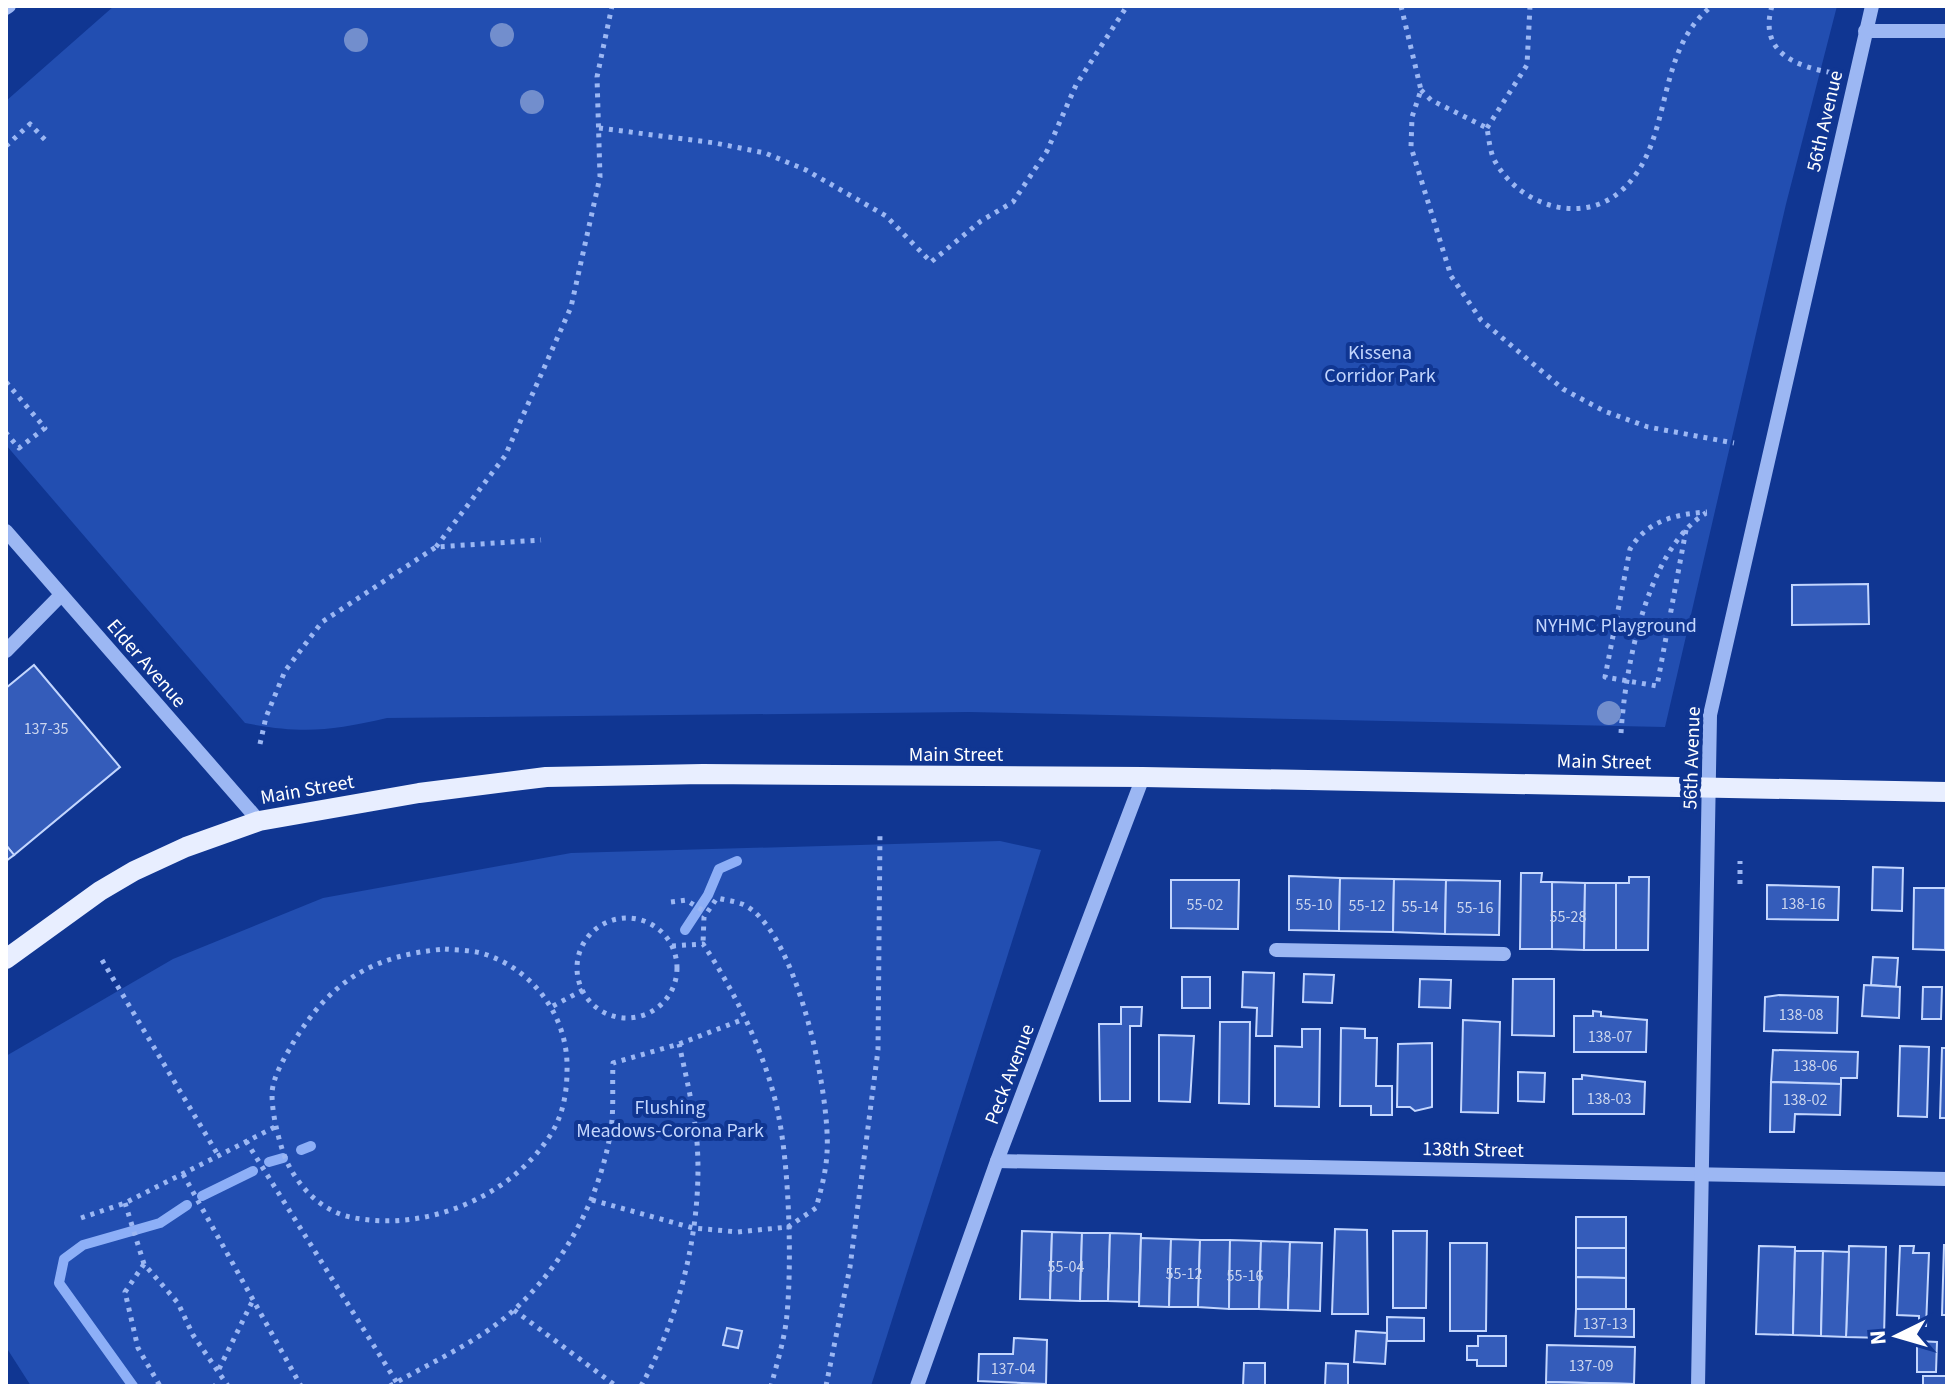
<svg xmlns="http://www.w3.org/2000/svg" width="1953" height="1392" font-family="'Source Sans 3',sans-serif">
  <rect width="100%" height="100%" fill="#103692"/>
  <g fill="#224eb1">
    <path d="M114 6H1837L1786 204 1665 727 969 712 387 718C330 731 303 734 245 723L6 445V101Z"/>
    <path d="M1000 841 1041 850 871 1386H31L6 1347V1056L173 959 323 898 571 853Z"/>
  </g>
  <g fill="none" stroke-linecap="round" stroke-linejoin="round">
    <g stroke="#8daff7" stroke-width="10">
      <path d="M685 930 708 895 719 869 737 861"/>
      <path d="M301 1150 311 1146"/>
      <path d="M269 1162 283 1158"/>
      <path d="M202 1196 253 1171"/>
      <path d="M133 1386 59 1283 64 1259 83 1245 160 1223 187 1205"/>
    </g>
  </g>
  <g fill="#345cba" stroke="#c3d6fe" stroke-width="2">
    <path d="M1868 584 1869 624 1792 625V585Z"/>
    <path d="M34 665 120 767 14 855 6 845V688Z"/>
    <path d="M6 845 14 855 6 861Z"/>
    <path d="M1873 867 1903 868 1902 911 1872 910Z"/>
    <path d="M1521 873H1542L1541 882H1552V949H1520Z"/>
    <path d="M1289 876 1340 878 1339 931 1289 930Z"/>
    <path d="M1629 877H1649L1648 950H1616V883H1629Z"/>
    <path d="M1340 878 1394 879 1393 932 1339 931Z"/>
    <path d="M1394 879 1446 880 1445 934 1393 932Z"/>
    <path d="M1171 880H1239L1238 929 1171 928Z"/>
    <path d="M1446 880 1500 881 1499 935 1445 934Z"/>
    <path d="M1552 882 1585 883 1584 950 1552 949Z"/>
    <path d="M1585 883H1616V950H1584Z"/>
    <path d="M1767 885 1839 887 1838 920 1767 919Z"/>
    <path d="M1914 888H1945V950L1913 949Z"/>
    <rect x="1945" y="888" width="2" height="62"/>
    <path d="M1873 957 1898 958 1896 987 1871 985Z"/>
    <path d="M1243 972 1274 973 1272 1036H1256L1257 1008 1242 1007Z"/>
    <path d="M1304 974 1334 975 1332 1003 1303 1002Z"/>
    <rect x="1182" y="977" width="28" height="31"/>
    <path d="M1420 979 1451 980 1450 1008 1419 1007Z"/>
    <path d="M1513 979H1554V1036L1512 1035Z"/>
    <path d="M1864 985 1900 987 1899 1018 1862 1016Z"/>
    <path d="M1923 987H1942L1941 1019H1922Z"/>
    <path d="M1779 995 1838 997 1837 1033 1764 1031 1765 997Z"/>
    <path d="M1121 1007H1142L1141 1026H1130V1101H1100L1099 1024H1121Z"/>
    <path d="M1593 1011 1601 1012V1016L1647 1020 1646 1052H1574V1016H1593Z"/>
    <path d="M1463 1020 1500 1022 1498 1113 1461 1112Z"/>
    <path d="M1220 1022H1250L1249 1104 1219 1103Z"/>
    <path d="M1341 1028 1365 1029V1038H1377L1376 1086H1392V1115H1371V1106H1340Z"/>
    <path d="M1302 1029H1320L1319 1107 1275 1106V1046L1302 1047Z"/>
    <path d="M1159 1035 1194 1036 1190 1102 1159 1101Z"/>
    <path d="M1432 1043V1107L1415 1111 1410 1107H1397L1398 1044Z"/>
    <path d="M1900 1046 1929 1047 1927 1117 1898 1116Z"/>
    <path d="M1942 1048H1947V1118H1940Z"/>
    <path d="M1773 1050 1858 1052 1857 1078H1841V1084L1771 1082Z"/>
    <path d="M1518 1072 1545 1073 1544 1102 1518 1101Z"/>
    <path d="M1582 1075 1645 1082 1644 1114H1573V1079H1582Z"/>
    <path d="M1771 1082 1841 1084 1840 1115 1795 1114 1794 1132H1770Z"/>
    <rect x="1576" y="1217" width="50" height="31"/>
    <path d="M1335 1229 1367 1230 1368 1314H1332Z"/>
    <path d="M1022 1231 1052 1232 1050 1300 1020 1299Z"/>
    <path d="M1393 1231H1427L1426 1308H1393Z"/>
    <path d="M1052 1232 1082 1233 1080 1301 1050 1300Z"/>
    <path d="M1082 1233H1110L1108 1301H1080Z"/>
    <path d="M1110 1233 1141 1234 1139 1302 1108 1301Z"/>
    <path d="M1141 1238 1171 1239 1169 1307 1139 1306Z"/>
    <path d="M1171 1239 1200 1240 1198 1307H1169Z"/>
    <path d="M1200 1240H1230L1229 1309 1198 1307Z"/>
    <path d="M1230 1240 1261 1241 1259 1309H1229Z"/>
    <path d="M1261 1241 1290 1242 1288 1310 1259 1309Z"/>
    <path d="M1290 1242 1322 1243 1320 1311 1288 1310Z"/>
    <path d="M1450 1243H1487L1486 1331H1450Z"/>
    <path d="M1944 1245H1947V1315H1942Z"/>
    <path d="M1759 1246 1795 1247 1793 1335 1756 1334Z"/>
    <path d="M1849 1246 1886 1247 1884 1338 1846 1337Z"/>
    <path d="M1900 1246H1914L1913 1253H1929L1926 1326H1919V1316L1897 1315Z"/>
    <path d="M1576 1248H1626V1278L1576 1277Z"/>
    <path d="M1795 1251H1823L1821 1336 1793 1335Z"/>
    <path d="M1823 1251 1849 1252 1846 1337 1821 1336Z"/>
    <path d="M1576 1277 1626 1278V1309H1576Z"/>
    <path d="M1576 1309H1634V1337L1575 1336Z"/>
    <path d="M1387 1317 1424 1318V1341H1387Z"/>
    <path d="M727 1328 742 1331 738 1348 723 1345Z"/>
    <path d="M1356 1331 1387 1333 1385 1364 1354 1362Z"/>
    <path d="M1478 1336H1506V1366H1477V1360H1467V1346H1478Z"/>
    <path d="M1014 1338 1047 1340 1046 1384 978 1381 979 1354H1013Z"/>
    <path d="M1917 1341 1937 1342 1936 1372H1917Z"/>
    <path d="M1547 1345 1635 1347 1634 1384 1546 1382Z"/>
    <path d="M1244 1363H1265V1386H1243Z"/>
    <path d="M1326 1363 1348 1364V1386H1325Z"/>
    <path d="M1923 1376H1946L1947 1386H1923Z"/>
    <path d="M1546 1382 1634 1384V1386H1546Z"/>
  </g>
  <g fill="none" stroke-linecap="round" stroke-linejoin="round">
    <g stroke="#9cb7f3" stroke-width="5" stroke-dasharray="4 6" stroke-linecap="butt">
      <path d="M1401 6 1421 90 1412 117 1411 147 1451 276 1481 320 1563 389 1604 411 1648 427 1734 443"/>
      <path d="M1772 6C1758 53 1797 67 1834 73"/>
      <path d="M1421 90 1431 100 1487 128C1489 139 1490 154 1496 163 1521 206 1582 226 1622 190 1675 142 1653 52 1712 6"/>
      <path d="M599 128 715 143 765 153 806 170 886 216 931 262 981 221 1013 202 1047 151 1076 85 1127 6"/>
      <path d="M1487 128 1527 65 1530 6"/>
      <path d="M6 146 30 124 48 143"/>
      <path d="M6 382 45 428 19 448 6 433"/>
      <path d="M1686 530 1657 686 1605 677 1630 549C1647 521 1675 514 1707 512"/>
      <path d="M436 547 505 456 571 307 600 177 597 77 612 6"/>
      <path d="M1621 733C1625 668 1647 549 1706 513"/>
      <path d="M260 744 266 717 285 671 322 622 436 547 541 540"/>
      <path d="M1740 884V861"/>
      <path d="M671 902 686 900 707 913"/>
      <circle cx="627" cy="968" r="50"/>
      <path d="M672 946 703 944C735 991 769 1061 779 1118 789 1169 792 1261 787 1314 785 1338 777 1363 771 1386"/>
      <path d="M445 949C456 950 469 950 481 953 533 968 569 1017 567 1071 567 1092 563 1115 551 1134 511 1198 423 1233 350 1217 318 1210 293 1181 283 1152 277 1133 272 1113 272 1093 273 1076 285 1057 293 1043 330 981 373 955 445 949Z"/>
      <path d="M102 960 218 1155"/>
      <path d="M553 1006 583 990"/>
      <path d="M246 1141 399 1386"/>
      <path d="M183 1174 301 1386"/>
      <path d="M592 1200 693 1228 738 1232 788 1227 816 1208C821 1190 826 1172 827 1153 831 1098 797 927 742 904 734 901 725 900 717 898L704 917 703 944"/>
      <path d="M125 1203 144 1264 178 1303 193 1335 228 1386"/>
      <path d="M81 1218 125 1203 275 1127"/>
      <path d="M144 1264 125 1292 138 1348 160 1386"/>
      <path d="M514 1310 616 1386"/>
      <path d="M219 1369 253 1300"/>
      <path d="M213 1386H215"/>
      <path d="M390 1386C431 1362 479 1342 515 1309 565 1263 600 1198 611 1130 614 1108 612 1085 613 1063L679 1044 744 1019"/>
      <path d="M641 1386C681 1315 703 1224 697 1142 694 1109 686 1076 679 1044"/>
      <path d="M826 1386 850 1267 878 1050 880 831"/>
    </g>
    <g stroke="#9cb7f3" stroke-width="14">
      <path d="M6 8 9 6"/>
      <path d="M1865 31H1947"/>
      <path d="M6 531 259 821"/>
      <path d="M6 651 61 595"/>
      <path d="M1276 950 1504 954"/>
      <path d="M997 1161 1947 1179"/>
      <path d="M917 1386 997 1161 1143 777"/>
      <path d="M1698 1386 1710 715 1872 6"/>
    </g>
    <path stroke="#e8eeff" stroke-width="20" d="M6 959 100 891 134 871 186 847 259 821 419 793 546 777 703 774 1143 777 1947 792"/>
  </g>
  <g fill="#728ecd">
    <circle cx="502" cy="35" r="12"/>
    <circle cx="356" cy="40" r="12"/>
    <circle cx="532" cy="102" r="12"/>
    <circle cx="1609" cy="713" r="12"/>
  </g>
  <g text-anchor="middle" stroke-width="8" stroke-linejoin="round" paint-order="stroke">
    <g font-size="16" fill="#ccd6ee">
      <text x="46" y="734">137-35</text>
      <text x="1803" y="909">138-16</text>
      <text x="1205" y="910">55-02</text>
      <text x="1314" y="910">55-10</text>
      <text x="1367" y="911">55-12</text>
      <text x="1420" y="912">55-14</text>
      <text x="1475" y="913">55-16</text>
      <text x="1568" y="922">55-28</text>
      <text x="1801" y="1020">138-08</text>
      <text x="1610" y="1042">138-07</text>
      <text x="1815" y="1071">138-06</text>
      <text x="1609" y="1104">138-03</text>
      <text x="1805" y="1105">138-02</text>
      <text x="1066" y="1272">55-04</text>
      <text x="1184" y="1279">55-12</text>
      <text x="1245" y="1281">55-16</text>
      <text x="1605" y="1329">137-13</text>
      <text x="1591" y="1371">137-09</text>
      <text x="1013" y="1374">137-04</text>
    </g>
    <g font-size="20" fill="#fff" stroke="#103692">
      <text transform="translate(1824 121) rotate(-77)" y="7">56th Avenue</text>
      <text transform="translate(147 663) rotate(49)" y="7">Elder Avenue</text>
      <text x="956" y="761">Main Street</text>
      <text transform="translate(1691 758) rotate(-88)" y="7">56th Avenue</text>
      <text transform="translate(1604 761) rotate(1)" y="7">Main Street</text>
      <text transform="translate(307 789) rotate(-10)" y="7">Main Street</text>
      <text transform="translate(1009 1074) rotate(-69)" y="7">Peck Avenue</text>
      <text transform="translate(1473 1149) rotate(1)" y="7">138th Street</text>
    </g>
    <g font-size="20" fill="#c3d6fe" stroke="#103692">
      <text x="1380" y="359">Kissena<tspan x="1380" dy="23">Corridor Park</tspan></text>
      <text x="1616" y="632">NYHMC Playground</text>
      <text x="670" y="1114">Flushing<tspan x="670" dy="23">Meadows-Corona Park</tspan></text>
    </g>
  </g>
  <rect width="1953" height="1392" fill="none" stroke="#ffffff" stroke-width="16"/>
  <g transform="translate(1897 1336) rotate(265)" stroke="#103692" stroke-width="6" paint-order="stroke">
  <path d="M0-6L14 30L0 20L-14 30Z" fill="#ffffff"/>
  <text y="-12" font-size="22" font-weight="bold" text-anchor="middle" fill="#ffffff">N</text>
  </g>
</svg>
